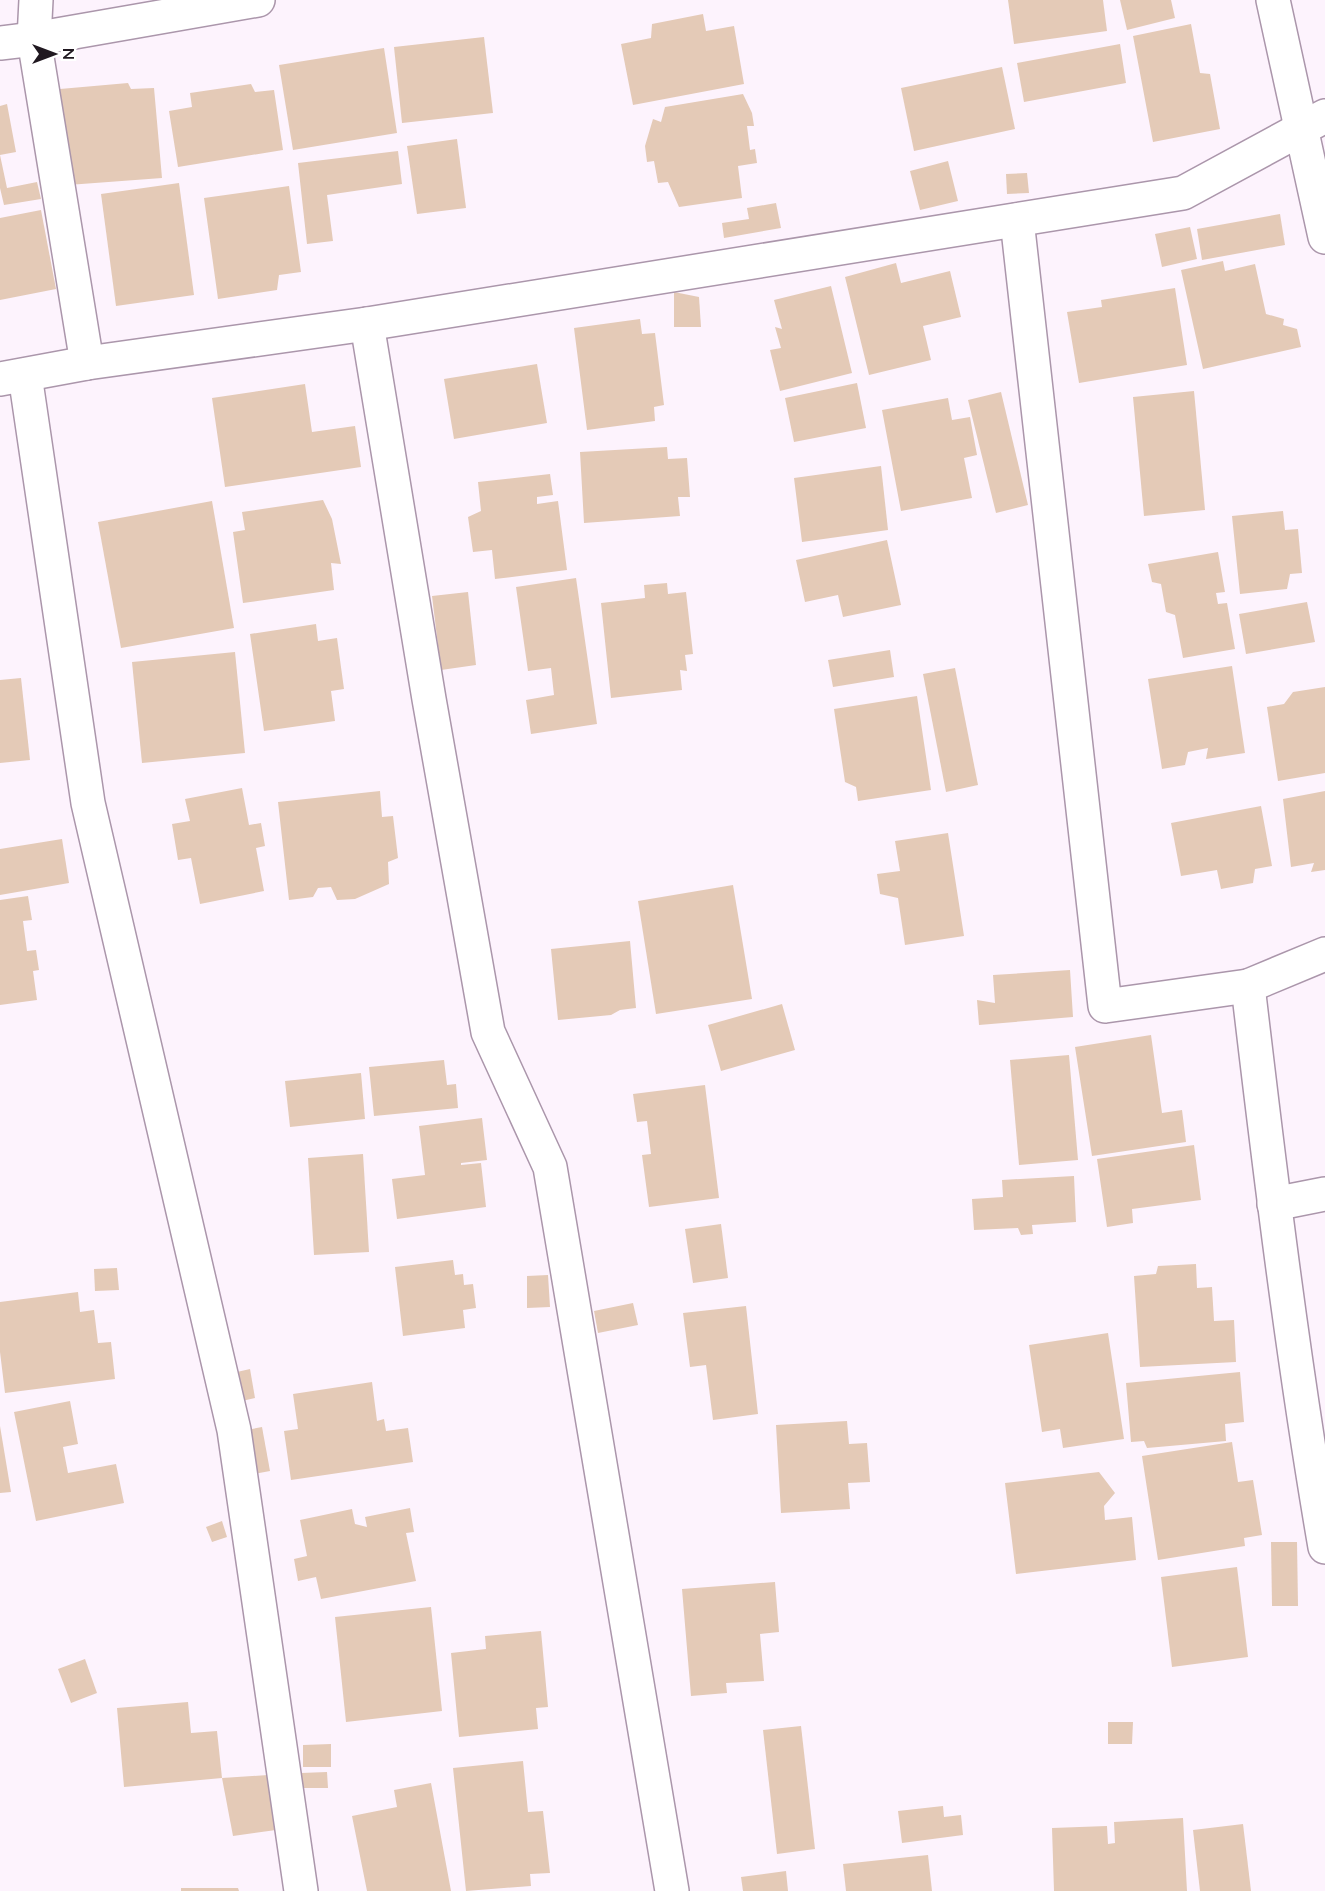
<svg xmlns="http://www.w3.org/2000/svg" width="1325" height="1891" font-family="Lato,sans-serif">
  <rect width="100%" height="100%" fill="#fdf3fd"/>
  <g fill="#e4cab7">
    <path d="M1008 0H1103L1107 31 1014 44Z"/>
    <path d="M1120 0H1171L1175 18 1127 30Z"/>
    <path d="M703 14 706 31 734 26 744 84 633 105 621 44 651 38 652 24Z"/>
    <path d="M1191 24 1200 73 1210 74 1220 129 1153 142 1133 36Z"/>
    <path d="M484 37 493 113 402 123 394 47Z"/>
    <path d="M1120 44 1126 83 1024 102 1017 63Z"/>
    <path d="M384 48 397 133 293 150 279 65Z"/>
    <path d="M1002 67 1015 129 914 151 901 88Z"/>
    <path d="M128 83 131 89 154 88 162 178 68 185 60 89Z"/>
    <path d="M251 84 255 92 274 90 283 150 178 167 169 111 192 107 190 93Z"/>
    <path d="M743 94 752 113 754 126H747L750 150 755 149 757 163 738 166 742 198 679 207 668 182 658 183 654 161 647 162 645 146 653 119 661 122 665 107Z"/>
    <path d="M7 104 16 152 0 155V106Z"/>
    <path d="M457 139 466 208 417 214 407 146Z"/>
    <path d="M398 151 402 184 327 195 333 241 307 244 298 163Z"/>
    <path d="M0 155 7 188 37 182 41 199 4 205 0 188Z"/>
    <path d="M948 161 958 201 920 210 910 171Z"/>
    <path d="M1027 173 1029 193 1007 194 1006 174Z"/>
    <path d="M179 183 194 295 116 306 101 194Z"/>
    <path d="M289 186 301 272 279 275 277 290 218 299 204 198Z"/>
    <path d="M776 203 781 228 724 238 722 223 749 219 747 208Z"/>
    <path d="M41 210 56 289 0 300V218Z"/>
    <path d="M1280 214 1285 245 1202 260 1197 229Z"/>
    <path d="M1190 227 1197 259 1162 267 1155 234Z"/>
    <path d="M1223 261 1225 271 1255 264 1266 314 1284 319 1283 325 1297 329 1301 347 1203 369 1181 270Z"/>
    <path d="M896 263 901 283 950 271 961 317 923 326 931 360 869 375 845 277Z"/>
    <path d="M831 286 852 373 780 391 770 350 781 348 775 327 782 329 774 300Z"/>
    <path d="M1175 288 1187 365 1079 383 1067 312 1102 307 1101 300Z"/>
    <path d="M674 292 699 297 701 327H674Z"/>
    <path d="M640 319 642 334 655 333 664 405 654 407 655 421 587 430 574 328Z"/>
    <path d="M537 364 547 423 454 439 444 379Z"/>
    <path d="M857 383 866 428 794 442 785 398Z"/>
    <path d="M305 384 312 432 355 426 361 467 225 487 212 398Z"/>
    <path d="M1194 391 1205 510 1144 516 1133 397Z"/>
    <path d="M1001 392 1028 505 996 513 968 400Z"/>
    <path d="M948 398 952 420 970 417 977 455 964 458 972 498 901 511 882 410Z"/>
    <path d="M667 447 668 459 687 458 690 497H678L680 516 584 523 580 452Z"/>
    <path d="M881 466 888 530 802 542 794 478Z"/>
    <path d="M550 474 553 495 537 497V504L558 501 567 570 495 579 492 550 473 552 468 517 481 511 478 482Z"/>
    <path d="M323 500 332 519 341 564 331 563 334 590 243 603 233 532 245 530 242 512Z"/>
    <path d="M212 501 234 628 121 648 98 522Z"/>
    <path d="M1283 511 1285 530 1298 529 1302 573 1290 574 1287 589 1240 594 1232 516Z"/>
    <path d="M887 540 901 605 843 617 838 595 805 602 796 560Z"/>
    <path d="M1218 552 1225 592 1216 593 1218 604 1227 603 1235 649 1183 658 1175 615 1166 612 1161 584 1152 582 1148 564Z"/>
    <path d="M576 578 597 724 531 734 526 700 554 695 551 668 528 671 516 587Z"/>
    <path d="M667 583 668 594 686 592 693 654 685 655 687 671 680 670 682 690 611 698 601 603 645 598 644 585Z"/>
    <path d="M468 592 476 665 441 670 432 596Z"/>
    <path d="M1307 602 1315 642 1246 654 1239 614Z"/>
    <path d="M316 624 318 641 337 638 344 689 331 691 335 721 264 731 250 634Z"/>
    <path d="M890 650 894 677 833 687 828 660Z"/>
    <path d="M235 652 245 753 142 763 132 662Z"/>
    <path d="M1232 666 1245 753 1206 759 1208 748 1188 752 1185 765 1162 769 1148 679Z"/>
    <path d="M955 668 978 785 946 792 923 674Z"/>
    <path d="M21 678 30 760 0 763V680Z"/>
    <path d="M1325 687V773L1278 781 1267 707 1284 704 1293 692Z"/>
    <path d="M917 696 931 790 858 801 856 787 845 782 834 709Z"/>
    <path d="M242 788 249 825 261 823 265 846 256 848 264 891 200 904 191 858 178 860 172 824 190 821 185 799Z"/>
    <path d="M380 791 382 817 393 816 398 858 388 862 389 884 355 899 337 900 331 887 318 888 313 897 289 900 278 802Z"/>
    <path d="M1325 791V870L1311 872 1314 863 1291 867 1283 799Z"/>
    <path d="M1261 806 1272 866 1255 869 1253 883 1221 889 1217 870 1181 876 1171 823Z"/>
    <path d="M948 833 964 936 905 945 898 898 880 894 877 874 900 871 895 841Z"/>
    <path d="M62 839 69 883 0 895V849Z"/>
    <path d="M733 885 752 999 656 1014 638 901Z"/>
    <path d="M28 896 32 920 23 921 27 951 36 950 39 970 33 971 37 1000 0 1005V900Z"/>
    <path d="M630 941 636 1008 620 1010 611 1015 558 1020 551 949Z"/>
    <path d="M1070 970 1073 1017 979 1025 977 1000 995 1003 993 975Z"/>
    <path d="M782 1004 795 1050 721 1071 708 1025Z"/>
    <path d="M1151 1035 1162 1113 1182 1110 1186 1142 1092 1156 1075 1047Z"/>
    <path d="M1069 1055 1078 1160 1019 1165 1010 1060Z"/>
    <path d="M444 1060 447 1085 456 1084 458 1108 374 1116 369 1067Z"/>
    <path d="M361 1073 365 1119 290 1127 285 1081Z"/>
    <path d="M705 1085 719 1198 649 1207 642 1155 651 1154 647 1121 637 1122 633 1094Z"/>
    <path d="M482 1118 487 1160 461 1163V1165L481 1163 486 1207 397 1219 392 1179 425 1175 419 1126Z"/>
    <path d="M1194 1145 1201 1200 1132 1209 1133 1223 1107 1227 1097 1159Z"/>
    <path d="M363 1154 369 1252 314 1255 308 1158Z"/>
    <path d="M1074 1176 1076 1222 1032 1225 1033 1234 1021 1235 1018 1228 974 1230 972 1199 1003 1197 1002 1180Z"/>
    <path d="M721 1224 728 1278 693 1283 685 1229Z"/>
    <path d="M453 1260 455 1275 463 1274 464 1285 473 1284 476 1308 463 1310 465 1328 403 1336 395 1267Z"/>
    <path d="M1196 1264 1197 1288 1212 1287 1214 1321 1234 1320 1236 1362 1140 1367 1134 1276 1156 1274 1158 1266Z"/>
    <path d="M117 1268 119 1290 95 1291 94 1269Z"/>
    <path d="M548 1275 550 1307 527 1308V1276Z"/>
    <path d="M78 1292 80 1312 94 1310 98 1343 111 1342 115 1379 5 1393 0 1352V1302Z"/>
    <path d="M633 1303 638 1325 598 1333 594 1311Z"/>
    <path d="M746 1306 758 1414 713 1420 706 1365 690 1367 683 1313Z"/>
    <path d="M1108 1333 1124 1439 1063 1448 1060 1429 1042 1432 1029 1345Z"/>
    <path d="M250 1369 255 1398 242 1401 237 1372Z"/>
    <path d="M1240 1372 1244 1422 1225 1424 1226 1441 1147 1448 1144 1441 1131 1442 1126 1383Z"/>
    <path d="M372 1382 377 1421 384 1419 386 1431 408 1428 413 1462 291 1480 284 1431 298 1429 293 1394Z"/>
    <path d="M70 1401 78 1444 63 1447 68 1473 116 1464 124 1503 36 1521 14 1412Z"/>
    <path d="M847 1421 849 1444 867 1443 870 1482 848 1483 850 1509 781 1513 776 1425Z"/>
    <path d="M0 1426 11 1492 0 1493Z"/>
    <path d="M262 1427 270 1471 254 1474 247 1430Z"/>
    <path d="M1232 1442 1238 1482 1253 1480 1262 1535 1244 1538 1245 1546 1158 1560 1142 1456Z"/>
    <path d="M1099 1472 1115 1493 1104 1506 1105 1520 1132 1517 1136 1560 1016 1574 1005 1483Z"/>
    <path d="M410 1508 414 1532 406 1533 416 1581 321 1599 316 1577 298 1581 294 1559 307 1556 300 1520 352 1509 355 1524 367 1527 365 1517Z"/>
    <path d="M222 1521 227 1537 212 1542 206 1527Z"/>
    <path d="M1271 1542H1297L1298 1606H1272Z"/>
    <path d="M1237 1567 1248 1657 1172 1667 1161 1577Z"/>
    <path d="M775 1582 779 1632 760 1634 764 1681 726 1683 727 1693 691 1696 682 1589Z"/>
    <path d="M431 1607 442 1711 346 1722 335 1617Z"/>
    <path d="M541 1631 548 1707 536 1708 538 1729 459 1737 451 1653 486 1649 485 1636Z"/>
    <path d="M85 1659 97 1693 71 1703 58 1669Z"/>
    <path d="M188 1702 191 1733 217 1731 222 1778 124 1787 117 1708Z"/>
    <path d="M1108 1722H1133L1132 1744H1108Z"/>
    <path d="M801 1726 815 1849 777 1854 763 1730Z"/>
    <path d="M331 1744V1767H303V1745Z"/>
    <path d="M523 1761 528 1812 543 1811 550 1873 530 1874 531 1886 466 1891 453 1768Z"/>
    <path d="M327 1772 328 1788H302L301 1773Z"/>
    <path d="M268 1775 276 1830 233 1836 222 1778Z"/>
    <path d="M431 1783 451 1891H367L352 1816 397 1807 394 1790Z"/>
    <path d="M943 1806 944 1817 961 1815 963 1835 902 1843 898 1811Z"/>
    <path d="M1183 1818 1187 1891H1054L1052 1828 1107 1826 1108 1844 1115 1843 1114 1822Z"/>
    <path d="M1243 1824 1251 1891H1200L1193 1830Z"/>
    <path d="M928 1855 932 1891H846L843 1864Z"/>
    <path d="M786 1871 788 1891H743L741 1877Z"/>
    <path d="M181 1888H238L239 1891H181Z"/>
  </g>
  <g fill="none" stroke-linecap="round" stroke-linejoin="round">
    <defs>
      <g id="minor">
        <path d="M36 0 34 39 87 363"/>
        <path d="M1273 0 1325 237"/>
        <path d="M0 43 34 39 258 0"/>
        <path d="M1017 220 1105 1006 1248 986 1325 954"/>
        <path d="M367 324 429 699 488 1032 550 1167 672 1891"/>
        <path d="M25 375 88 803 234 1430 301 1891"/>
        <path d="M0 379 87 363 367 324 1183 193 1325 116"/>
        <path d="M1248 986C1270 1173 1293 1361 1325 1547"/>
        <path d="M1274 1204 1325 1194"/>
      </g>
    </defs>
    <use href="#minor" stroke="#ab96ab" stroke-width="36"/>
    <use href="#minor" stroke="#fff" stroke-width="33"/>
  </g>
  <g transform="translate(54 54) rotate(90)" stroke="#ffffff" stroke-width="4.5" paint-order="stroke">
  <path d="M0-4.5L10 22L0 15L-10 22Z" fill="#201820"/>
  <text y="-9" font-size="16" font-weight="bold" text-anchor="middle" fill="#201820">N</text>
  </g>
</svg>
